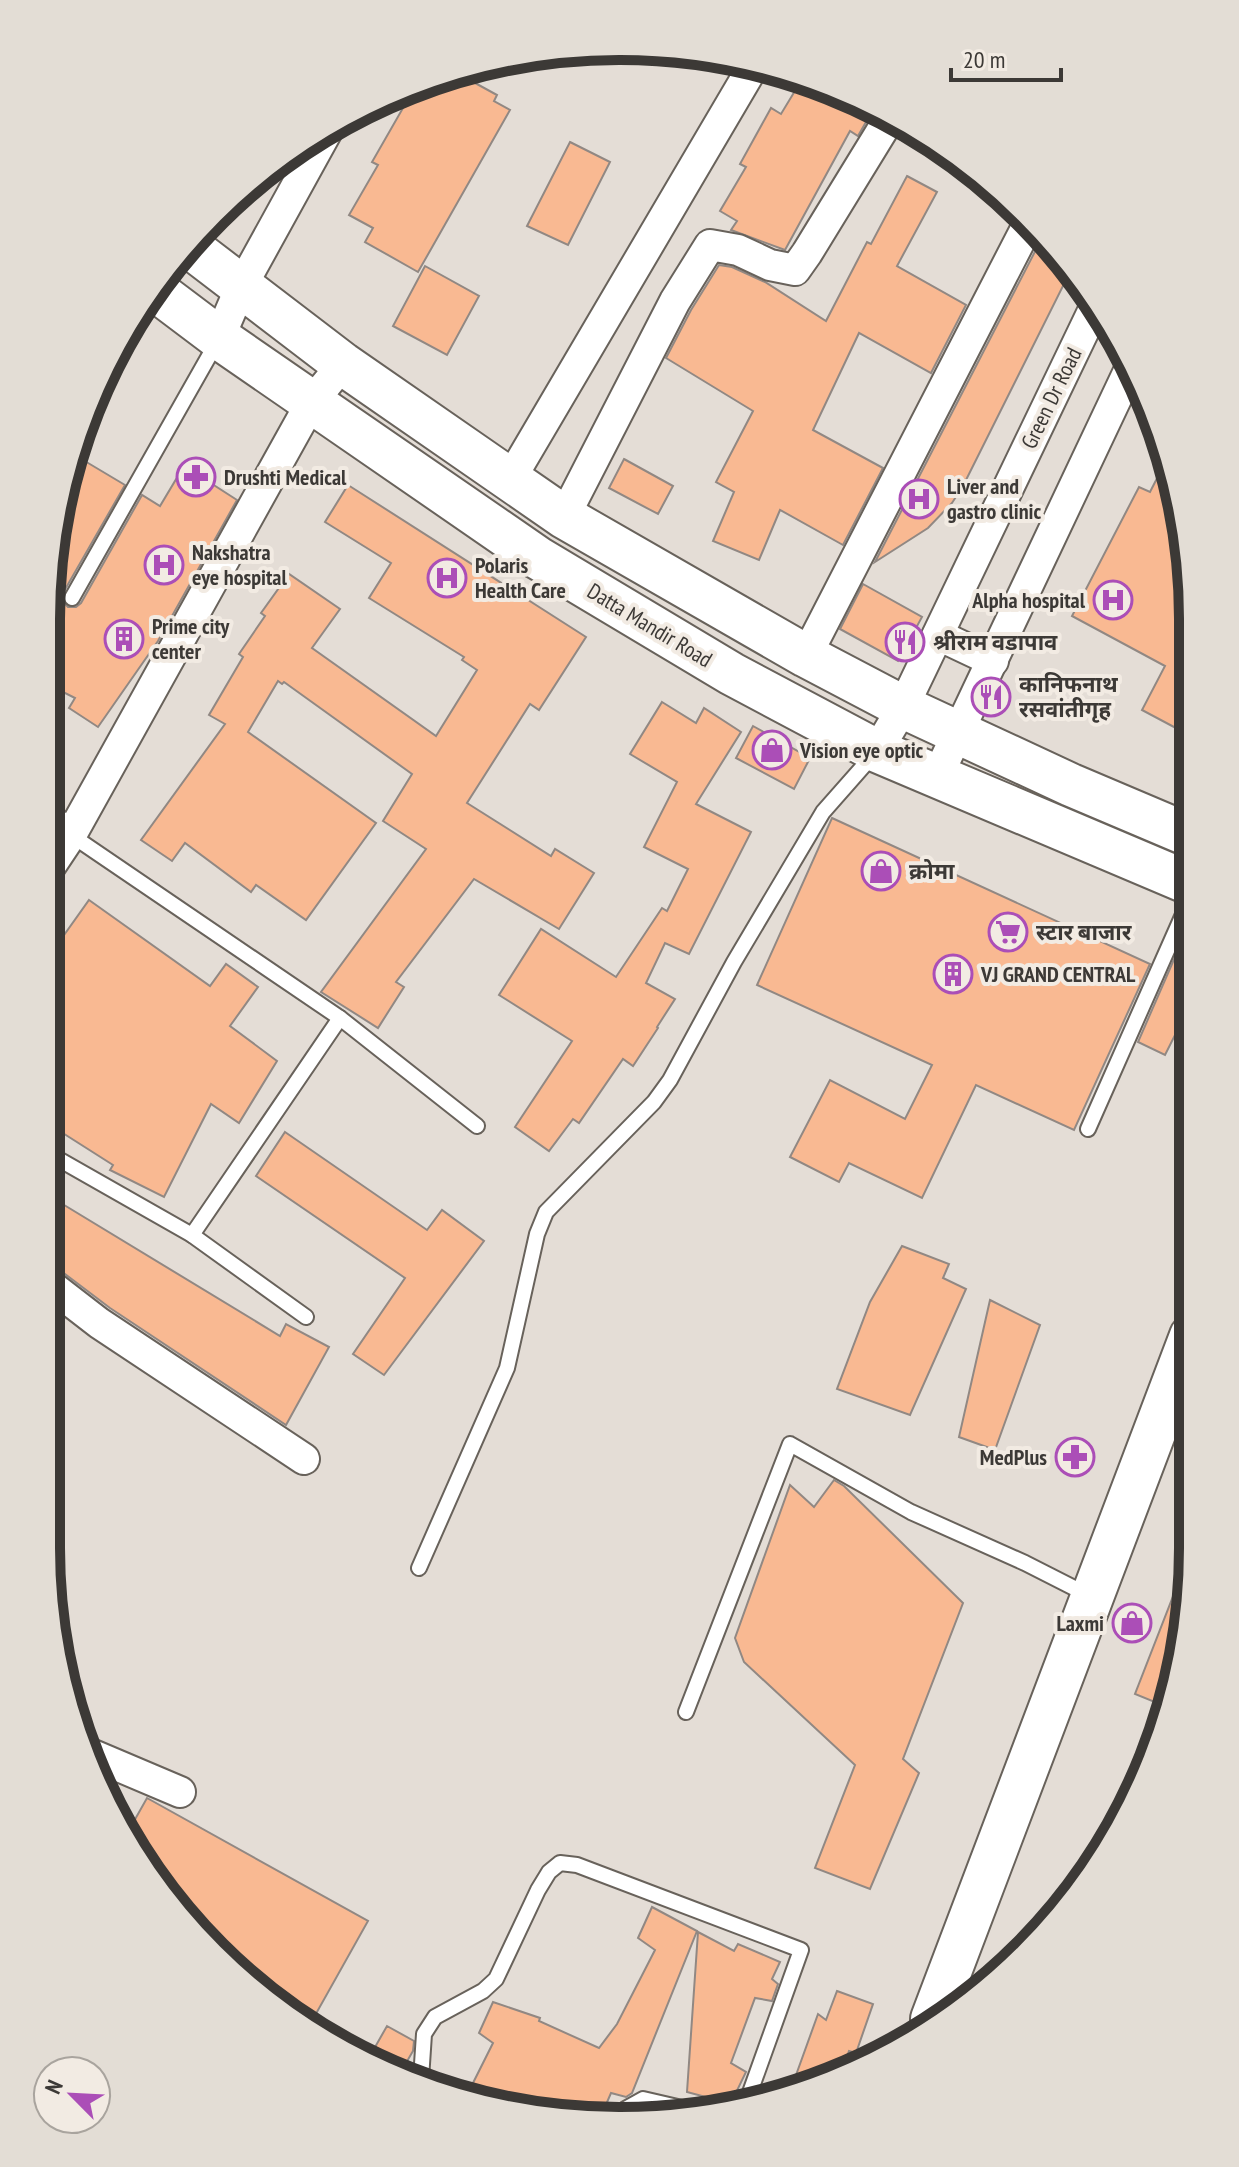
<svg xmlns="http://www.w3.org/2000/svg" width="1239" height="2167" font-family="'PT Sans Narrow','Noto Sans Devanagari',sans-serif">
  <rect width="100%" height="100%" fill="#e4ddd6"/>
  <g fill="#f9b992" stroke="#918883" stroke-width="2">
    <path d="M455 72 497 95 494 101 510 110 418 272 365 242 373 228 349 215 378 165 372 162 415 87Z"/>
    <path d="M804 76 874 108 858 136 850 131 785 250 731 230 737 221 720 211 746 167 740 164 771 108 781 114Z"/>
    <path d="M570 142 610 162 568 245 527 226Z"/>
    <path d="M907 176 937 192 897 266 966 305 931 373 859 333 813 430 883 468 843 545 780 510 759 560 713 541 734 492 716 482 753 411 666 358 691 310 719 265 732 267 765 282 826 321 867 242 871 244Z"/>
    <path d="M1043 236 1071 270 963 486 952 503 928 528 875 562Z"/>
    <path d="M425 266 479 296 447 355 393 326Z"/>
    <path d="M73 454 125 485 63 593V602L68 607H76L81 603 142 495 160 506 184 466 237 500 158 641 98 727 69 708 75 698 47 684V582Z"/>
    <path d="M1168 457 1188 545 1189 735 1142 710 1165 666 1072 616 1139 487 1150 492Z"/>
    <path d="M624 459 673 486 658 514 609 488Z"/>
    <path d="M348 485 586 637 539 710 530 704 467 803 551 856 555 849 594 873 559 929 474 879 396 982 404 987 378 1028 321 992 426 849 383 821 412 774 284 682 282 684 278 681 248 732 376 823 306 920 256 885 251 892 185 843 172 861 141 840 225 724 209 715 243 657 239 654 265 616 261 613 289 574 340 609 312 648 436 736 477 670 462 660 464 657 369 598 391 563 325 522Z"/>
    <path d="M863 584 922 617 898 661 840 629Z"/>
    <path d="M662 702 696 723 704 708 741 732 696 804 751 832 689 954 665 943 646 983 675 999 657 1027 658 1028 633 1066 623 1059 579 1123 573 1119 549 1151 515 1127 572 1041 499 995 541 929 616 977 662 908 667 911 688 869 644 847 677 782 630 754Z"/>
    <path d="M753 726 810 758 794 789 736 758Z"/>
    <path d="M832 818 1150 964 1074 1130 976 1085 922 1198 849 1163 839 1182 790 1157 830 1080 905 1119 932 1065 757 985Z"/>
    <path d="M89 900 210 986 226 964 258 987 230 1026 277 1061 239 1123 211 1104 164 1197 110 1170 113 1165 47 1123V959Z"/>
    <path d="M1189 925 1190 1040 1176 1033 1165 1055 1138 1042Z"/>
    <path d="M285 1132 427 1230 442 1210 484 1241 384 1375 353 1354 405 1278 256 1176Z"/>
    <path d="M46 1194 280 1336 286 1324 329 1347 286 1425 110 1308 57 1268 46 1264Z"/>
    <path d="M902 1246 949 1264 943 1278 966 1289 910 1415 837 1389 870 1302Z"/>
    <path d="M990 1300 1040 1325 995 1450 959 1437Z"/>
    <path d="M834 1480 844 1486 963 1603 903 1759 919 1773 870 1889 815 1868 855 1765 744 1662 735 1638 790 1485 814 1507Z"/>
    <path d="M1179 1581 1192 1585 1175 1686 1170 1684 1162 1705 1135 1694Z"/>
    <path d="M147 1798 368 1921 308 2028 300 2024 164 1896 129 1830Z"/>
    <path d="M652 1907 697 1931 632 2093 626 2097 611 2093 602 2114 465 2099 493 2043 479 2033 493 2002 540 2018 539 2021 599 2048 617 2024 655 1950 638 1938Z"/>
    <path d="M698 1932 734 1951 738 1944 780 1962 772 1979 778 1984 772 2001 755 1998 731 2063 746 2072 731 2103H728L687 2092Z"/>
    <path d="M837 1991 873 2004 856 2053 849 2051 839 2078 791 2089 818 2014 826 2020Z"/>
    <path d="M387 2026 414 2041 413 2051 402 2070 370 2056Z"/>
  </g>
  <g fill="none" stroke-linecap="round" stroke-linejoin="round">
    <defs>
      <g id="lane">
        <path d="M72 598 217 342"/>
        <path d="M71 835 340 1018 477 1126"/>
        <path d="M1088 1129 1189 901"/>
        <path d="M46 1152 192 1235 306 1317"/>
        <path d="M192 1235 340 1018"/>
        <path d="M419 1568 507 1368 537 1234 546 1212 654 1102 670 1080 734 962 823 812 875 753"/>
        <path d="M686 1712 790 1444 911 1512 1025 1563 1088 1595"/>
        <path d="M421 2079 424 2034 435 2017 483 1991 496 1979 538 1890 549 1872 560 1863 577 1865 801 1950 748 2098"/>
        <path d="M623 2116 625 2109 643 2099 695 2111"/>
      </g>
      <g id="street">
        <path d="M219 338 241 287 328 129"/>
        <path d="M511 478 754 65"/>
        <path d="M564 517 675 301 710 245 738 250 770 265 795 270 807 253 891 116"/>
        <path d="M938 635 993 661"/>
        <path d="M806 656 1030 221"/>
        <path d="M877 751 903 707 1097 303"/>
        <path d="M937 777 1130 369"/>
        <path d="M47 818 71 835"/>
        <path d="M47 871 71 835 311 403 343 364"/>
        <path d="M46 1282 99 1323 304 1459"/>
        <path d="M88 1753 180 1792"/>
      </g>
      <g id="secondary">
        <path d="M186 244 343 364 564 517 806 656 903 707 1071 785 1189 835"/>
        <path d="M154 289 219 338 538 558 732 674 877 751 1189 883"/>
        <path d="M932 2019 1191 1336"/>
      </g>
    </defs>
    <use href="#lane" stroke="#68625b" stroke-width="18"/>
    <use href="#street" stroke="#68625b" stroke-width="34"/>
    <use href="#secondary" stroke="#68625b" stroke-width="46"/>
    <use href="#lane" stroke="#fff" stroke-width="14"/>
    <use href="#street" stroke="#fff" stroke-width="30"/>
    <use href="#secondary" stroke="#fff" stroke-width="42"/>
  </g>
  <defs>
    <symbol id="pharmacy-ring" viewBox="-11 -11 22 22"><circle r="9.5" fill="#f2ebe3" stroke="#ab4eb7" stroke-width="1.5"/><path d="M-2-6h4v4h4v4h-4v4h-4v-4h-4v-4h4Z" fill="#ab4eb7"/></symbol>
    <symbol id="hospital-ring" viewBox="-11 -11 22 22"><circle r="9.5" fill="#f2ebe3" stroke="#ab4eb7" stroke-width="1.5"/><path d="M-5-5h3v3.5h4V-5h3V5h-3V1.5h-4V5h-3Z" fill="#ab4eb7"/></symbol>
    <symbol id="building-ring" viewBox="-11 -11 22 22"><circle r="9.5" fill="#f2ebe3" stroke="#ab4eb7" stroke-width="1.5"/><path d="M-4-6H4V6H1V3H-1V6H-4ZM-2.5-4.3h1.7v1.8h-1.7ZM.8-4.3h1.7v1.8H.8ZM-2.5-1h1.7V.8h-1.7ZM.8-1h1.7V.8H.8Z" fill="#ab4eb7"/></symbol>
    <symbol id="restaurant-ring" viewBox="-11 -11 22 22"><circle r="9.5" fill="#f2ebe3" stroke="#ab4eb7" stroke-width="1.5"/><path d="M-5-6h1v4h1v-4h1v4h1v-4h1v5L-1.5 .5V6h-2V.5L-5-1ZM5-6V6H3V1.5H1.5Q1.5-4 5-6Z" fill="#ab4eb7"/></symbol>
    <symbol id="shop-ring" viewBox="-11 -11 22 22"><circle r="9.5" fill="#f2ebe3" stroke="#ab4eb7" stroke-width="1.5"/><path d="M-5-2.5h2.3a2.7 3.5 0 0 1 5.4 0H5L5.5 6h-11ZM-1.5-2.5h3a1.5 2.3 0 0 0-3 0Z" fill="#ab4eb7"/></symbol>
    <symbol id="supermarket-ring" viewBox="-11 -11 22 22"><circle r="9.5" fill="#f2ebe3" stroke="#ab4eb7" stroke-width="1.5"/><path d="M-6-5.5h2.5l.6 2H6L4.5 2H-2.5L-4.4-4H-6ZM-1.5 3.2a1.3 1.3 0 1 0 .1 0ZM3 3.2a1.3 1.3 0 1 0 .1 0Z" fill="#ab4eb7"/></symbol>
  </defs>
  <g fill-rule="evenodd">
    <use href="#pharmacy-ring" x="174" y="455" width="44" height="44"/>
    <use href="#hospital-ring" x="897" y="477" width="44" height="44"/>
    <use href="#hospital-ring" x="142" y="543" width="44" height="44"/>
    <use href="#hospital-ring" x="425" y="556" width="44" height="44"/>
    <use href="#hospital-ring" x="1091" y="578" width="44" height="44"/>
    <use href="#building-ring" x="102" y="617" width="44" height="44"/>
    <use href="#restaurant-ring" x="883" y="620" width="44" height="44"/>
    <use href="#restaurant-ring" x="969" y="675" width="44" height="44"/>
    <use href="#shop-ring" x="750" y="728" width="44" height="44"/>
    <use href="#shop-ring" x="859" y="849" width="44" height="44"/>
    <use href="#supermarket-ring" x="986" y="910" width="44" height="44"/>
    <use href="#building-ring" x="931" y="952" width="44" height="44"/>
    <use href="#pharmacy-ring" x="1053" y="1435" width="44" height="44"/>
    <use href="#shop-ring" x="1110" y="1601" width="44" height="44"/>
  </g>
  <g text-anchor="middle" stroke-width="8" stroke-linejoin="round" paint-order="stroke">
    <g font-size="22" fill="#3c3936" stroke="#f2ebe3">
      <text transform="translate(1051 398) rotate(-64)" y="8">Green Dr Road</text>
      <text transform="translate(650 625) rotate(31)" y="8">Datta Mandir Road</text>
    </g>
    <g font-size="22" font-weight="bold" fill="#3c3936" stroke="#f2ebe3" text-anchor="start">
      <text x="224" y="485">Drushti Medical</text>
      <text x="947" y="494">Liver and<tspan x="947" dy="25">gastro clinic</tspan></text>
      <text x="192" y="560">Nakshatra<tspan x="192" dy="25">eye hospital</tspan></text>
      <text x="475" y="573">Polaris<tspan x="475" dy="25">Health Care</tspan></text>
      <text x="1085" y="608" text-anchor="end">Alpha hospital</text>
      <text x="152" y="634">Prime city<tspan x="152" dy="25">center</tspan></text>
      <text x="933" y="650">श्रीराम वडापाव</text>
      <text x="1019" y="692">कानिफनाथ<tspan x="1019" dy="25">रसवांतीगृह</tspan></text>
      <text x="800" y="758">Vision eye optic</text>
      <text x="909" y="879">क्रोमा</text>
      <text x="1036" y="940">स्टार बाजार</text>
      <text x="981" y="982">VJ GRAND CENTRAL</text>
      <text x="1047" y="1465" text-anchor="end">MedPlus</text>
      <text x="1104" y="1631" text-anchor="end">Laxmi</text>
    </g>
  </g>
  <path d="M0 0H1239V2167H0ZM619 60H620A559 559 0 0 1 1179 619V1548A559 559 0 0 1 620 2107H619A559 559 0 0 1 60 1548V619A559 559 0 0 1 619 60Z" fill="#e3ddd5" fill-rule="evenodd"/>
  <path fill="none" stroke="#3c3936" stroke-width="10" d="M619 60H620A559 559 0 0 1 1179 619V1548A559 559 0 0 1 620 2107H619A559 559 0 0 1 60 1548V619A559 559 0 0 1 619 60Z"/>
  <g transform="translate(72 2095) rotate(294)"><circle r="38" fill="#f2ebe3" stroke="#a9a49e" stroke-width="2"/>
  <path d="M0-6L14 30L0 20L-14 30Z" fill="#ab4eb7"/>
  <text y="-12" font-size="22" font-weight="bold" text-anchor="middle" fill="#3c3936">N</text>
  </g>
  <path d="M951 68v12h110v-12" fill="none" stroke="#3c3936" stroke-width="4"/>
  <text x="963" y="68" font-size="24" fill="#3c3936" stroke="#f2ebe3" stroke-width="6" paint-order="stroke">20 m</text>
</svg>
